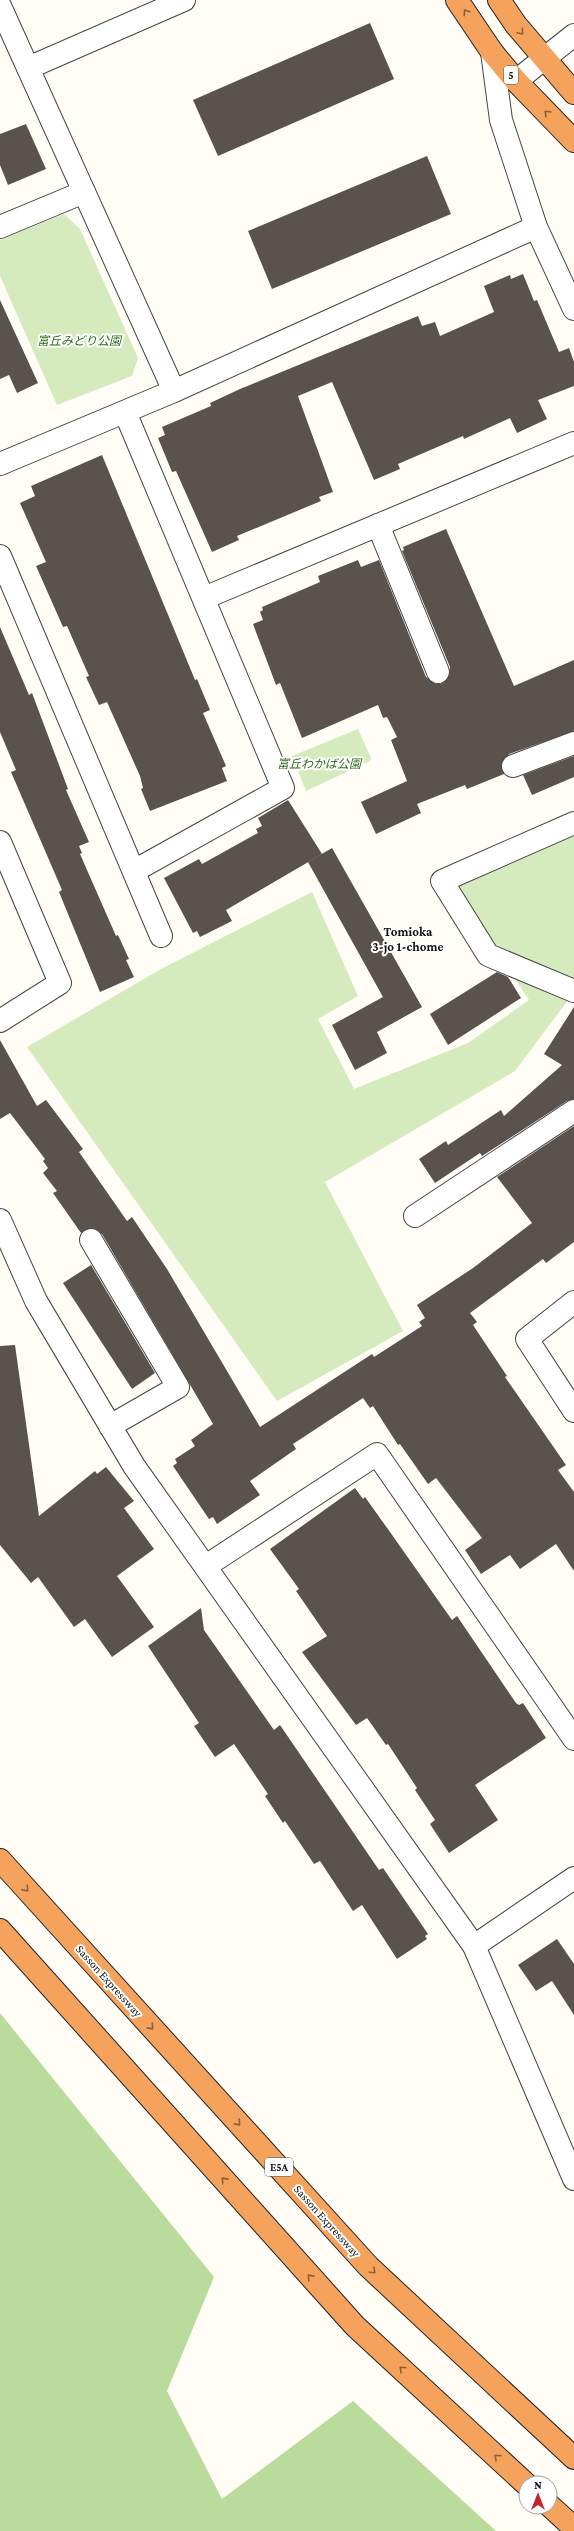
<svg xmlns="http://www.w3.org/2000/svg" width="574" height="2531" font-family="'Crimson Pro','Noto Sans JP',serif">
  <rect width="100%" height="100%" fill="#fffdf5"/>
  <g fill="#d5ebbd">
    <path d="M64 214 80 229 138 358 132 376 57 405 0 276V240Z"/>
    <path d="M358 729 371 758 370 761 306 791 292 756Z"/>
    <path d="M574 834V992L515 1071 325 1182 403 1331 277 1401 27 1047 161 969 312 892 358 996 318 1019 354 1089 468 1043 529 1000 455 886Z"/>
  </g>
  <path fill="#b9dc9c" d="M0 2013 214 2277 167 2391 222 2499 353 2401 496 2531H0Z"/>
  <g fill="#5a524d">
    <path d="M370 23 394 79 218 156 193 100Z"/>
    <path d="M26 124 46 169 8 185 0 165V134Z"/>
    <path d="M427 156 451 214 272 289 248 231Z"/>
    <path d="M523 274 534 301 537 300 559 352 569 348 574 362V386L538 400 547 419 517 433 510 418 464 439 463 436 398 464 400 469 374 480 332 382 298 396 333 492 319 497 321 501 237 536 239 540 212 552 176 471 172 472 158 438 165 435 162 427 211 406 210 403 240 389 418 316 422 326 435 322 440 336 494 312 484 286 510 275 511 279Z"/>
    <path d="M0 300 38 383 17 393 9 375 0 379Z"/>
    <path d="M102 455 195 680 197 679 210 710 203 713 226 766 222 768 227 781 150 811 141 789 143 788 140 776 107 702 99 705 86 677 89 676 67 626 63 627 36 566 46 562 20 503 35 496 31 486Z"/>
    <path d="M446 529 514 686 574 660V731L509 754 501 764 504 774 467 789 465 785 417 804 421 813 376 834 361 802 407 781 391 740 397 737 387 717 383 718 378 705 302 738 280 683 276 685 253 624 263 620 260 612 263 610 262 607 320 582 318 576 358 560 361 567 379 560 426 677 436 684 443 683 450 674V667L402 551 404 550 403 547Z"/>
    <path d="M0 627 29 695 32 693 68 789 66 790 89 842 79 846 82 853 80 854 116 936 118 935 129 959 126 960 134 977 100 992 59 892 62 890 11 772 16 770 0 732Z"/>
    <path d="M574 756V777L532 795 523 775Z"/>
    <path d="M288 800 322 854 226 910 232 921 200 937 197 931 193 933 164 878 199 859 202 864 258 833 256 829 262 826 258 818Z"/>
    <path d="M332 848 422 1007 377 1032 387 1053 355 1070 332 1025 383 997 308 862Z"/>
    <path d="M497 972 508 977 521 998 448 1045 430 1014Z"/>
    <path d="M574 1007V1099L567 1101 482 1156 480 1153 435 1183 419 1159 446 1141 448 1145 501 1110 504 1116 562 1065 544 1054Z"/>
    <path d="M0 1040 37 1106 46 1100 83 1149 79 1152 127 1221 132 1217 167 1269 260 1427 372 1354 374 1357 422 1326 419 1322 425 1318 417 1305 473 1268 532 1223 497 1177 574 1126V1242L546 1263 543 1259 470 1313 477 1322 473 1325 507 1376 505 1377 566 1465 558 1470 574 1492V1571L556 1544 520 1569 510 1555 481 1574 465 1550 482 1538 436 1478 428 1484 400 1444 398 1445 373 1406 370 1408 363 1398 293 1444 296 1449 250 1481 260 1495 217 1524 213 1517 209 1519 173 1466 177 1463 175 1459 195 1446 191 1440 213 1424 102 1234 91 1228 81 1233 53 1193 57 1191 43 1173 48 1168 43 1161 45 1159 10 1113 0 1119Z"/>
    <path d="M91 1265 155 1373 132 1389 63 1283Z"/>
    <path d="M15 1345 39 1516 95 1471 97 1474 106 1467 134 1501 124 1508 154 1549 117 1576 154 1627 112 1657 85 1619 74 1627 38 1577 31 1583 0 1545V1346Z"/>
    <path d="M355 1488 363 1499 365 1497 390 1532 452 1620 457 1616 516 1703 519 1705 523 1703 546 1738 475 1785 498 1820 449 1853 430 1824 435 1820 415 1790 417 1788 388 1744 386 1745 367 1718 356 1725 302 1652 327 1636 296 1591 299 1589 270 1549Z"/>
    <path d="M201 1608 204 1630 274 1730 280 1725 379 1870 383 1868 428 1934 425 1936 427 1939 397 1959 362 1905 353 1911 320 1861 314 1864 285 1821 283 1823 265 1796 268 1794 234 1744 215 1757 194 1726 199 1723 148 1646Z"/>
    <path d="M557 1939 574 1964V2015L552 1981 536 1991 518 1965Z"/>
  </g>
  <g fill="none" stroke-linecap="round" stroke-linejoin="round">
    <defs>
      <g id="minor">
        <path d="M0 6 174 391"/>
        <path d="M492 52 501 120 536 227 574 309"/>
        <path d="M28 68 184 0"/>
        <path d="M516 81 574 35"/>
        <path d="M0 227 84 192"/>
        <path d="M125 412 283 788 134 871"/>
        <path d="M0 464 174 391 536 227"/>
        <path d="M378 525 438 672"/>
        <path d="M0 556 161 936"/>
        <path d="M204 598 574 443"/>
        <path d="M513 766 574 743"/>
        <path d="M574 823 442 881 488 955 574 991"/>
        <path d="M0 842 60 983 0 1021"/>
        <path d="M415 1216 574 1111"/>
        <path d="M0 1220 36 1301 134 1466 474 1946 574 2179"/>
        <path d="M91 1240 178 1387 110 1426"/>
        <path d="M574 1302 527 1339 574 1411"/>
        <path d="M206 1566 377 1454 574 1739"/>
        <path d="M474 1946 574 1878"/>
      </g>
      <g id="highway">
        <path d="M457 0 492 52 516 81 574 141"/>
        <path d="M499 0 516 25 574 93"/>
        <path d="M0 1860 368 2266 574 2458"/>
        <path d="M0 1930 355 2326 526 2484"/>
        <path d="M550 2506 574 2528"/>
      </g>
    </defs>
    <use href="#minor" stroke="#444" stroke-width="24"/>
    <use href="#highway" stroke="#222" stroke-width="24"/>
    <use href="#minor" stroke="#fff" stroke-width="22"/>
    <use href="#highway" stroke="#f5a25d" stroke-width="22"/>
  </g>
  <defs><path id="oneway-chevron" d="M-2-3.5L2.5 0L-2 3.5" fill="none" stroke-width="1.6" stroke-linecap="round" stroke-linejoin="round"/></defs>
  <g stroke="#8e613b">
    <use href="#oneway-chevron" transform="translate(466 12) rotate(-124)"/>
    <use href="#oneway-chevron" transform="translate(521 32) rotate(50)"/>
    <use href="#oneway-chevron" transform="translate(547 113) rotate(-134)"/>
    <use href="#oneway-chevron" transform="translate(26 1889) rotate(48)"/>
    <use href="#oneway-chevron" transform="translate(151 2027) rotate(48)"/>
    <use href="#oneway-chevron" transform="translate(238 2123) rotate(48)"/>
    <use href="#oneway-chevron" transform="translate(224 2180) rotate(-132)"/>
    <use href="#oneway-chevron" transform="translate(373 2271) rotate(43)"/>
    <use href="#oneway-chevron" transform="translate(310 2277) rotate(-132)"/>
    <use href="#oneway-chevron" transform="translate(402 2369) rotate(-137)"/>
    <use href="#oneway-chevron" transform="translate(497 2457) rotate(-137)"/>
  </g>
  <g text-anchor="middle" stroke-width="4" stroke-linejoin="round" paint-order="stroke">
    <g fill="#fff" stroke="#585858" stroke-width="1">
      <rect x="504" y="66" width="14" height="18" rx="3"/>
      <rect x="265" y="2158" width="28" height="18" rx="3"/>
    </g>
    <g font-size="11" font-weight="bold" fill="#111">
      <text x="511" y="79">5</text>
      <text x="279" y="2171">E5A</text>
    </g>
    <g font-size="12" font-style="italic" fill="#2f6b1f" stroke="#fff">
      <text x="79" y="345">富丘みどり公園</text>
      <text x="319" y="768">富丘わかば公園</text>
    </g>
    <g font-size="12" fill="#111" stroke="#fff">
      <text transform="translate(109 1981) rotate(48)" y="4">Sasson Expressway</text>
      <text transform="translate(327 2221) rotate(48)" y="4">Sasson Expressway</text>
    </g>
    <g font-size="13" font-weight="bold" fill="#111" stroke="#fff">
      <text x="408" y="936">Tomioka<tspan x="408" dy="15">3-jo 1-chome</tspan></text>
    </g>
  </g>
  <g transform="translate(538 2495)"><circle r="19" fill="#ffffff" stroke="#a0a0a0"/>
  <path d="M0-3L7 15L0 10L-7 15Z" fill="#c4262e"/>
  <text y="-6" font-size="11" font-weight="bold" text-anchor="middle" fill="#111111">N</text>
  </g>
</svg>
